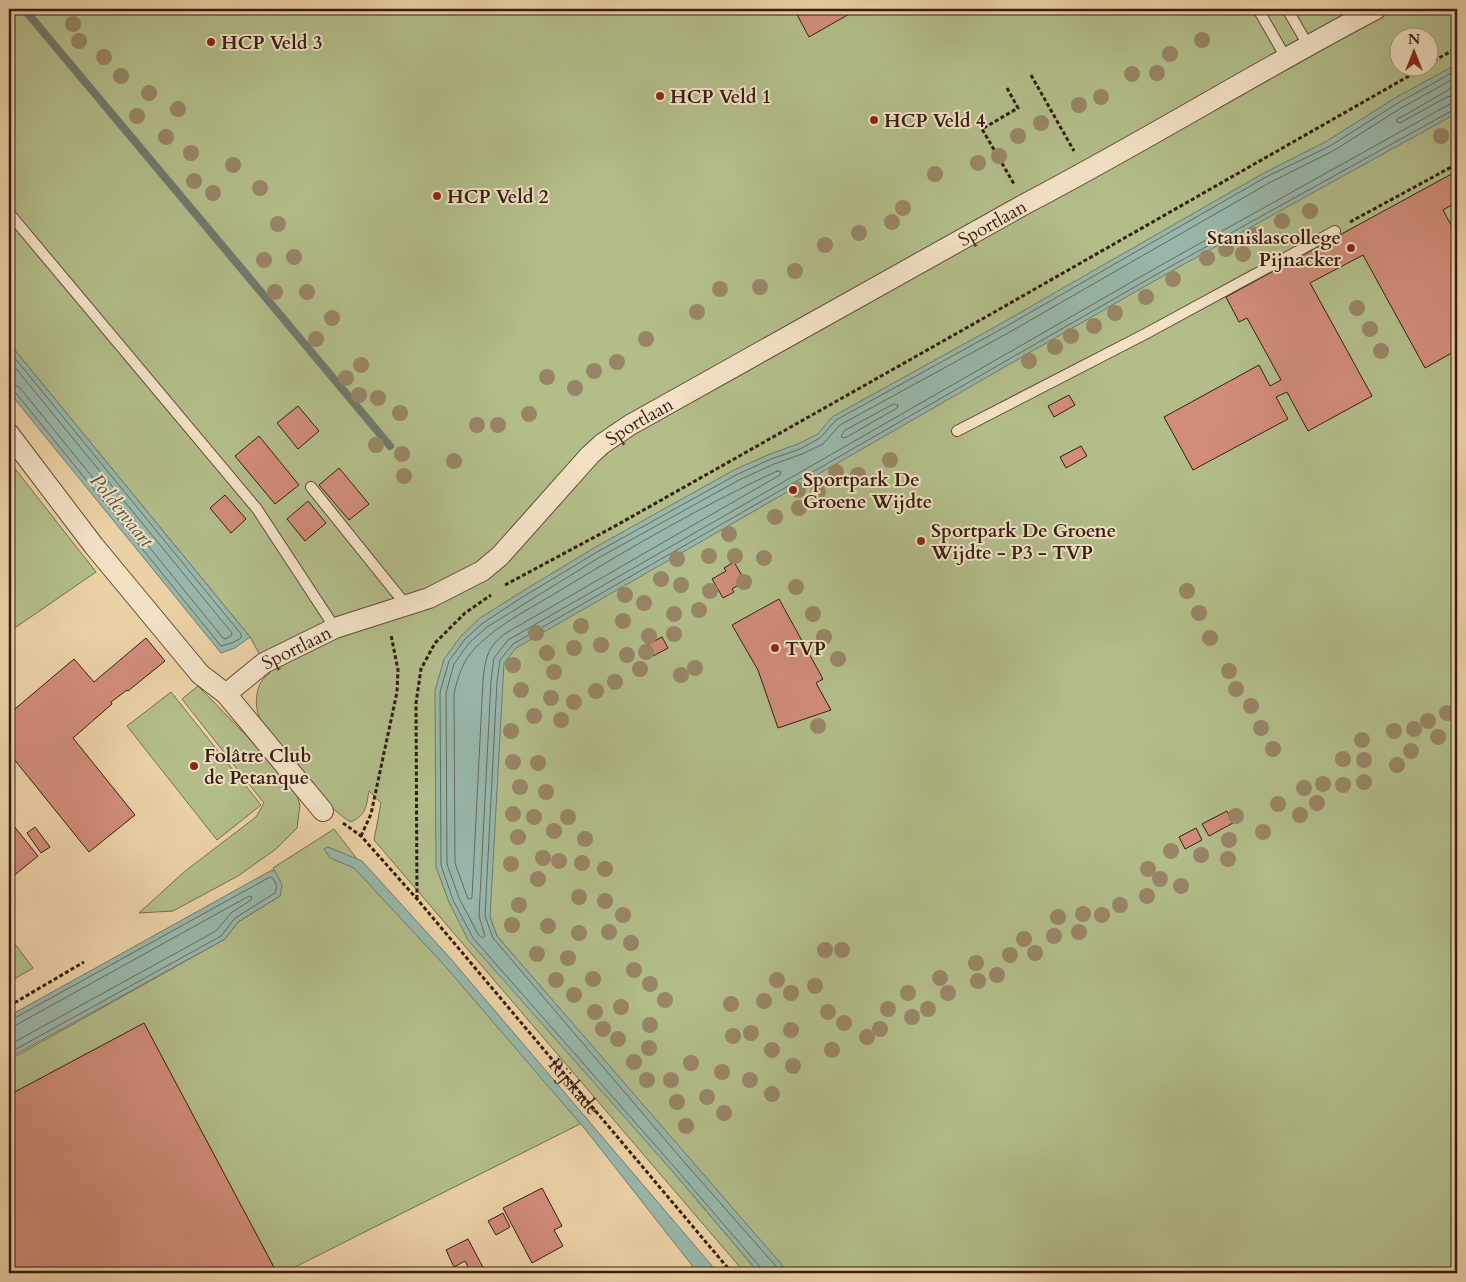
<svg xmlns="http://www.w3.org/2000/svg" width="1466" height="1282" font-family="Cardo,serif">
  <rect width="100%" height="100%" fill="#ebd1a6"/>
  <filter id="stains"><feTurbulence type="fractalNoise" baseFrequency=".004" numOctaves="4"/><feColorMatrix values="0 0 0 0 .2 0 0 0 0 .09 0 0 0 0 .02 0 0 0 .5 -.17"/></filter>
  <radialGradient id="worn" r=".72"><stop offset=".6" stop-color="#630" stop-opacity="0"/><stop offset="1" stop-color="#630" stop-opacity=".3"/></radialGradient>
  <g fill="#b2bd8a" stroke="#746e4e" fill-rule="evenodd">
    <path d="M9 9H1457V1273H788L497 936 490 917 437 868 449 902 674 1173 759 1273H745L374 840 381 803 369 791C366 806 367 814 351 822 328 810 297 767 280 746 274 738 265 730 261 721 253 706 255 682 270 673L250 637 9 343ZM1398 38H1428V68H1398Z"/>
    <path d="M9 461 96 572 9 632Z"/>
    <path d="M198 686 248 737 279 771 297 796 300 805 297 828 276 849 238 876 173 911 139 913 184 872 256 817 264 803 182 699Z"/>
    <path d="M171 692 261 805 217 840 127 726Z"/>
    <path d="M334 829 357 859 586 1121 283 1273H9V1060L225 939 238 922 280 896V881L273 868Z"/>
    <path d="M9 936 33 968 9 982Z"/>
  </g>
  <g fill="#98b7aa" stroke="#707a6d">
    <path d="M1457 64V113L1168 273 516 648 504 663 490 917 497 936 789 1273H759L674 1173 468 940 449 902 436 867 435 691 444 659 461 636 480 618 518 594 594 548 734 470 770 454 798 444 818 434 832 417 1002 323 1264 173 1327 141 1395 98Z"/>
    <path d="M9 343 250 637 235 648 221 653 9 392Z"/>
    <path d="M328 847 362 861 450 958 718 1273H698L585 1129 444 965 354 868 330 858 324 849Z"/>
    <path d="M272 870 275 871 282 885 280 896 238 922 225 939 9 1058V1016Z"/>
  </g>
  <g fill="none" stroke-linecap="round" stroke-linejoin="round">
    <g stroke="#666a5e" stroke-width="1">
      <path d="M1457 77 1401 108 1333 151 1269 183 1008 333 840 425 823 444 802 454 774 464 739 480 600 557 487 627 469 643 454 664 446 693 447 864 459 898 478 934 482 938 485 936 479 916 491 681 494 658 508 640 1163 264 1450 104 1457 103"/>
      <path d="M1457 85 1405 115 1397 119V122L1400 123 1447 97 1457 95"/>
      <path d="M9 351 241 634V638L232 643 221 646 15 392 9 390"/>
      <path d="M9 360 232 633 231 636 225 639 223 638 20 388 14 384 9 383"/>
      <path d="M894 404 898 405 897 408 845 438 841 437 844 431Z"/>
      <path d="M777 471 781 472 780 475 506 633C487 647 485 659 483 681L472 897 471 899H468L455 863 454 694C458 676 463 660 476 647 501 622 535 606 564 588 633 546 704 505 777 471Z"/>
      <path d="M9 1020 13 1019 270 877 273 878 277 886 275 893 235 918 221 936 9 1053"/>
      <path d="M9 1026 16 1025 249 896 252 897 251 900 231 913 216 931 9 1045"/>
      <path d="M762 1273 761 1268 677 1170 473 938 453 900 441 865 440 692 449 661 465 639 483 623 521 598 597 552 736 475 771 459 800 449 820 438 836 420 1005 327 1266 177 1330 146 1398 103 1457 70"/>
      <path d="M782 1273 685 1163 493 938 485 916 497 682 500 660 513 644 1166 269 1453 110 1457 109"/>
    </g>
    <path stroke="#707a6d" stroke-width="8" d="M24 9 390 446"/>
  </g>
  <g fill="#d18c7a" stroke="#351e12">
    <path d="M794 9H858L809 37Z"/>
    <path d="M1457 171V202L1443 210 1457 236V350L1425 368 1363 255 1310 283 1372 396 1308 431 1287 392 1276 397 1288 419 1193 470 1164 417 1259 365 1270 386 1281 380 1247 318 1239 322 1226 297Z"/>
    <path d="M1069 395 1075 405 1054 417 1048 406Z"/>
    <path d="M298 406 319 431 298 449 277 423Z"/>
    <path d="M259 436 299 485 275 504 235 456Z"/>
    <path d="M1081 446 1087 456 1066 468 1060 457Z"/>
    <path d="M339 468 369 504 349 520 319 485Z"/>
    <path d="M225 495 246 519 231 533 210 508Z"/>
    <path d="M308 501 326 523 305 541 287 519Z"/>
    <path d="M734 562 745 581 732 589 734 592 723 598 712 579 726 571 724 568Z"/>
    <path d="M779 599 823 679 816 683 831 710 778 728 758 670 732 625Z"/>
    <path d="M662 637 668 648 653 656 647 645Z"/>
    <path d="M146 638 165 661 128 691 127 690 111 702 112 704 73 738 135 815 89 852 9 753V714L74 659 94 682Z"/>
    <path d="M1227 811 1233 823 1209 836 1202 824Z"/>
    <path d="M9 820 38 856 11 878 9 875Z"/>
    <path d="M35 827 50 847 41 853 27 833Z"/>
    <path d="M1196 828 1202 840 1185 849 1179 837Z"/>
    <path d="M144 1023 277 1273H9V1095Z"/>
    <path d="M542 1188 562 1226 554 1230 563 1246 532 1263 503 1208Z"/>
    <path d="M503 1213 510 1227 496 1235 488 1221Z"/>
    <path d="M468 1239 486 1273H471L465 1261 454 1267 446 1250Z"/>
  </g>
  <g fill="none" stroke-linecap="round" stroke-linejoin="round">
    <defs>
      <g id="lane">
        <path d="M1258 9 1286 58"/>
        <path d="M1287 9 1308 45"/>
        <path d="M9 213 257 509 335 628"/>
        <path d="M957 431 1147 333 1335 231"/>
        <path d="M311 487 406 605"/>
        <path d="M607 1273H616"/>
      </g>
      <g id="street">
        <path d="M9 434 94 546 200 674 226 694 323 811"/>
        <path id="s2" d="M226 694 264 663 335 628 429 598 482 571 500 556 590 455 602 444 630 425 1025 204C1144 142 1258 71 1376 9"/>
      </g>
    </defs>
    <use href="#lane" stroke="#624b37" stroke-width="12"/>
    <use href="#street" stroke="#624b37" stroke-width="22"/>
    <g stroke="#351e12" stroke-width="3" stroke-dasharray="4 2.5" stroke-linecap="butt">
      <path d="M1428 64 1457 48"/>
      <path d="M1031 75 1074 151"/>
      <path d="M1007 88 1018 108 982 129 1014 184"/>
      <path d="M1350 222 1457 164"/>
      <path d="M505 585 617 525 984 318 1423 68"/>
      <path id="s1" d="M343 823 361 836 417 899 732 1273"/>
      <path d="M361 836 371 814 397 692 398 670 391 635"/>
      <path d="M417 899 416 703 421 669 435 643 465 613 491 595"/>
      <path d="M9 1006 84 962"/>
    </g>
    <use href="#lane" stroke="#f2e1c5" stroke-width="10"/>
    <use href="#street" stroke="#f2e1c5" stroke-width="20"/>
  </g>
  <g fill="#988565">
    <circle cx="73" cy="24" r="8"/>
    <circle cx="1202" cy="40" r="8"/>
    <circle cx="79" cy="41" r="8"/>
    <circle cx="1170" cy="54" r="8"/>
    <circle cx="104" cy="57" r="8"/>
    <circle cx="1157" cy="73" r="8"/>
    <circle cx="1132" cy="74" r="8"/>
    <circle cx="121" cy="76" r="8"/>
    <circle cx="149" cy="93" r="8"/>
    <circle cx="1101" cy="97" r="8"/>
    <circle cx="1079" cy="105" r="8"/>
    <circle cx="178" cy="109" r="8"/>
    <circle cx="137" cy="116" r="8"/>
    <circle cx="1041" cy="123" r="8"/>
    <circle cx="1018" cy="136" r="8"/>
    <circle cx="1441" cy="136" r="8"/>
    <circle cx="166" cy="137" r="8"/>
    <circle cx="191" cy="153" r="8"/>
    <circle cx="999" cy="156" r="8"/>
    <circle cx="978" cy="163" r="8"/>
    <circle cx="233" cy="165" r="8"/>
    <circle cx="935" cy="174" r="8"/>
    <circle cx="194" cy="181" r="8"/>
    <circle cx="260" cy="188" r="8"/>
    <circle cx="213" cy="193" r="8"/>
    <circle cx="903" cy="208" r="8"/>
    <circle cx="1310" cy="211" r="8"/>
    <circle cx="1282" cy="221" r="8"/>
    <circle cx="892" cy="222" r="8"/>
    <circle cx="278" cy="224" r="8"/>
    <circle cx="859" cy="233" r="8"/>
    <circle cx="1254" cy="235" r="8"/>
    <circle cx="825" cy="245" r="8"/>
    <circle cx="1226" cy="249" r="8"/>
    <circle cx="1243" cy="254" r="8"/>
    <circle cx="294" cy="257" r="8"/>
    <circle cx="1207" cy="258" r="8"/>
    <circle cx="264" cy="260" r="8"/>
    <circle cx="795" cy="271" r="8"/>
    <circle cx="1173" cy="279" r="8"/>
    <circle cx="760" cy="287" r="8"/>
    <circle cx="720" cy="289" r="8"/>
    <circle cx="275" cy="292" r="8"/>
    <circle cx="307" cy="292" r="8"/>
    <circle cx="1146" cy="297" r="8"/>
    <circle cx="1357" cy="308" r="8"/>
    <circle cx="697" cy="312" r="8"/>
    <circle cx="1115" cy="313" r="8"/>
    <circle cx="332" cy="318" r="8"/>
    <circle cx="1094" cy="326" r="8"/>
    <circle cx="1370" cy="329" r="8"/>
    <circle cx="1071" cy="336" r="8"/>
    <circle cx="316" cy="339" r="8"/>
    <circle cx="646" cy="339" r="8"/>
    <circle cx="1055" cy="347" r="8"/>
    <circle cx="1381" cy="351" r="8"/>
    <circle cx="1029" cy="361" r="8"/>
    <circle cx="617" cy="362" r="8"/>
    <circle cx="361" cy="365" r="8"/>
    <circle cx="594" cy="371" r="8"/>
    <circle cx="547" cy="377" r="8"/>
    <circle cx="346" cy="378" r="8"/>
    <circle cx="575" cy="388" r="8"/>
    <circle cx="359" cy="395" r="8"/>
    <circle cx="378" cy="398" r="8"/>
    <circle cx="400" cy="413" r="8"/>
    <circle cx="529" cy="414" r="8"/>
    <circle cx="477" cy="425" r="8"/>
    <circle cx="498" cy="425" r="8"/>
    <circle cx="376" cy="445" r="8"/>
    <circle cx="402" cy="454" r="8"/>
    <circle cx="890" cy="460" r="8"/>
    <circle cx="454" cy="461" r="8"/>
    <circle cx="836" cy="472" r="8"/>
    <circle cx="858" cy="475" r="8"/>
    <circle cx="404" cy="476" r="8"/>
    <circle cx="798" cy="490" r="8"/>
    <circle cx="818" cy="492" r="8"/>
    <circle cx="799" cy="508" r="8"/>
    <circle cx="775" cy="517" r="8"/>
    <circle cx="729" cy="534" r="8"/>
    <circle cx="709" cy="556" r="8"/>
    <circle cx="735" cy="556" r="8"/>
    <circle cx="764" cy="558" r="8"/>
    <circle cx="677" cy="559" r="8"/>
    <circle cx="661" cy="579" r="8"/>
    <circle cx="744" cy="582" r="8"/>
    <circle cx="681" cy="585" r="8"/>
    <circle cx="796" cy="587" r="8"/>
    <circle cx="710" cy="591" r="8"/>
    <circle cx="1187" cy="591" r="8"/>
    <circle cx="625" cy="595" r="8"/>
    <circle cx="644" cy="603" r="8"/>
    <circle cx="699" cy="610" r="8"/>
    <circle cx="1199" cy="613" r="8"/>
    <circle cx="674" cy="614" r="8"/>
    <circle cx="813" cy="614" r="8"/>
    <circle cx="623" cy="621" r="8"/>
    <circle cx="581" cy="626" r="8"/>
    <circle cx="536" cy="633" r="8"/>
    <circle cx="674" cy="634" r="8"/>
    <circle cx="649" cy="636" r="8"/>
    <circle cx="824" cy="637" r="8"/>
    <circle cx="1210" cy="638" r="8"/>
    <circle cx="601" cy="645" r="8"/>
    <circle cx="574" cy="648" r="8"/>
    <circle cx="646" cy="652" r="8"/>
    <circle cx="547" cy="653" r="8"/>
    <circle cx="627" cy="655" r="8"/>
    <circle cx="838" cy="659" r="8"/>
    <circle cx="513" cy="665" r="8"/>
    <circle cx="695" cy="668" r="8"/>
    <circle cx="640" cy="669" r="8"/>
    <circle cx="1229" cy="671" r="8"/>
    <circle cx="554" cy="672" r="8"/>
    <circle cx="681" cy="675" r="8"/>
    <circle cx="615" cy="682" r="8"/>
    <circle cx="1236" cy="689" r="8"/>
    <circle cx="521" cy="690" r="8"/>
    <circle cx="596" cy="691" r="8"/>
    <circle cx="551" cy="698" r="8"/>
    <circle cx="574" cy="702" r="8"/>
    <circle cx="1251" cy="706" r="8"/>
    <circle cx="1447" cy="713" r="8"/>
    <circle cx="534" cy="716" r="8"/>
    <circle cx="561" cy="720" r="8"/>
    <circle cx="1428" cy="721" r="8"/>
    <circle cx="818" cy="726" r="8"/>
    <circle cx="1261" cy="728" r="8"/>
    <circle cx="1414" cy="729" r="8"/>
    <circle cx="511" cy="731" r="8"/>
    <circle cx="1394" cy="731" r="8"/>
    <circle cx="1438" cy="737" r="8"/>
    <circle cx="1362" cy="740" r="8"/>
    <circle cx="1273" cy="749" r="8"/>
    <circle cx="1411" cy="751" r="8"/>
    <circle cx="1343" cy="759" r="8"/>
    <circle cx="1364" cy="760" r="8"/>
    <circle cx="513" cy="762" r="8"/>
    <circle cx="538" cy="763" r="8"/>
    <circle cx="1397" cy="765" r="8"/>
    <circle cx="1364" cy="782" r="8"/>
    <circle cx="1323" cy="784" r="8"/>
    <circle cx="1343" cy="785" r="8"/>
    <circle cx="520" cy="787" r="8"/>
    <circle cx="1304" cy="788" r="8"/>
    <circle cx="546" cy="792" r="8"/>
    <circle cx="1317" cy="803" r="8"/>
    <circle cx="1278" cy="804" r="8"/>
    <circle cx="513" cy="814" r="8"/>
    <circle cx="1300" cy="815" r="8"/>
    <circle cx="1236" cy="816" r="8"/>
    <circle cx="534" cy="817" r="8"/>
    <circle cx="568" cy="817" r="8"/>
    <circle cx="554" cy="831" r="8"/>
    <circle cx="1263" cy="832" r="8"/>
    <circle cx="518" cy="837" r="8"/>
    <circle cx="585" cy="839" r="8"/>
    <circle cx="1229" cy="840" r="8"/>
    <circle cx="1171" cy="851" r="8"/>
    <circle cx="1201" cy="855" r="8"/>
    <circle cx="543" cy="858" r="8"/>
    <circle cx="1228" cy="859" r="8"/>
    <circle cx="559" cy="861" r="8"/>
    <circle cx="582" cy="863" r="8"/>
    <circle cx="511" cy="864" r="8"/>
    <circle cx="605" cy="869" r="8"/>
    <circle cx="1148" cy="869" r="8"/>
    <circle cx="538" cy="879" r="8"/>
    <circle cx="1160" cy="879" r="8"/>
    <circle cx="1181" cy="886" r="8"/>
    <circle cx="1147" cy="896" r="8"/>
    <circle cx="579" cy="897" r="8"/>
    <circle cx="605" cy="901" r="8"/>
    <circle cx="519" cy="905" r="8"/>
    <circle cx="1120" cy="905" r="8"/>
    <circle cx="1083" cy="914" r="8"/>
    <circle cx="623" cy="915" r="8"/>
    <circle cx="1102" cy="915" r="8"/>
    <circle cx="1058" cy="917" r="8"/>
    <circle cx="512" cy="925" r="8"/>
    <circle cx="548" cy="926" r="8"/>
    <circle cx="609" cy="932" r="8"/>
    <circle cx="1079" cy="932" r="8"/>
    <circle cx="579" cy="933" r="8"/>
    <circle cx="1054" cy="936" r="8"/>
    <circle cx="1024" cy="939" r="8"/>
    <circle cx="631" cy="943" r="8"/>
    <circle cx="825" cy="950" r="8"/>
    <circle cx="842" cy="950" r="8"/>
    <circle cx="1035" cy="953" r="8"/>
    <circle cx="537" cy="954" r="8"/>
    <circle cx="1010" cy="955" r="8"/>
    <circle cx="568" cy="958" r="8"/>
    <circle cx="976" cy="963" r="8"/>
    <circle cx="634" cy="970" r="8"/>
    <circle cx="997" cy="975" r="8"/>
    <circle cx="940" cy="978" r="8"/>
    <circle cx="593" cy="979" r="8"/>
    <circle cx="556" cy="980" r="8"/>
    <circle cx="777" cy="980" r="8"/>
    <circle cx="978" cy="981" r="8"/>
    <circle cx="650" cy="984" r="8"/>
    <circle cx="815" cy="986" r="8"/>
    <circle cx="791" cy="993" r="8"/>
    <circle cx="908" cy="993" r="8"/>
    <circle cx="948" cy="993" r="8"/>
    <circle cx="574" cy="995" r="8"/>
    <circle cx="665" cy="1000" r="8"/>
    <circle cx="764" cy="1001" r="8"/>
    <circle cx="731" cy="1004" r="8"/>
    <circle cx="621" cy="1007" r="8"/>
    <circle cx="888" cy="1009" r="8"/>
    <circle cx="928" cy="1009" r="8"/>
    <circle cx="595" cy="1012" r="8"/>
    <circle cx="828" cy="1012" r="8"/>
    <circle cx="912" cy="1017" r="8"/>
    <circle cx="844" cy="1023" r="8"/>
    <circle cx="650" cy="1025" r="8"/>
    <circle cx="603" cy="1029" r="8"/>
    <circle cx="880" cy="1029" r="8"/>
    <circle cx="791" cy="1030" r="8"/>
    <circle cx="751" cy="1033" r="8"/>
    <circle cx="733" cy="1036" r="8"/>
    <circle cx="867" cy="1037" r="8"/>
    <circle cx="618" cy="1039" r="8"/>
    <circle cx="649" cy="1048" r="8"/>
    <circle cx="772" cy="1050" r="8"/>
    <circle cx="832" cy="1050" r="8"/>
    <circle cx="634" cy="1062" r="8"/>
    <circle cx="691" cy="1063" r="8"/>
    <circle cx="793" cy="1066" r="8"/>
    <circle cx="722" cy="1072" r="8"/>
    <circle cx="647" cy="1080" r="8"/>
    <circle cx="671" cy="1080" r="8"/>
    <circle cx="750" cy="1080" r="8"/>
    <circle cx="772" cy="1094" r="8"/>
    <circle cx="707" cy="1097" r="8"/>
    <circle cx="677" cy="1102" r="8"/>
    <circle cx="724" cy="1113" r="8"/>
    <circle cx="686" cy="1126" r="8"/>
  </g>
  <g fill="#8f2418" stroke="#f2e1c5" stroke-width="2">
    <circle cx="211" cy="42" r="5"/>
    <circle cx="660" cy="96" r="5"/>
    <circle cx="874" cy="120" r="5"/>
    <circle cx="437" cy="196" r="5"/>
    <circle cx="1351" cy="248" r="5"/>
    <circle cx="793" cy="490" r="5"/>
    <circle cx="921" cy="541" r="5"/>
    <circle cx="775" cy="648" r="5"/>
    <circle cx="194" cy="766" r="5"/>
  </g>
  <g text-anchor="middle" stroke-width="4" stroke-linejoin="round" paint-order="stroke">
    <g font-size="19" font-weight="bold" fill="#351e12" stroke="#f2e1c5" text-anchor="start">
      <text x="221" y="49">HCP Veld 3</text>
      <text x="670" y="103">HCP Veld 1</text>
      <text x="884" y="127">HCP Veld 4</text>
      <text x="447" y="203">HCP Veld 2</text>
      <text x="1341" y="244" text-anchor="end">Stanislascollege<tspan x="1341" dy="22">Pijnacker</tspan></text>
      <text x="803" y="486">Sportpark De<tspan x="803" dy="22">Groene Wijdte</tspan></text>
      <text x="931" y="537">Sportpark De Groene<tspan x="931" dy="22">Wijdte - P3 - TVP</tspan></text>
      <text x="785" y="655">TVP</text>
      <text x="204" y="762">Folâtre Club<tspan x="204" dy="22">de Petanque</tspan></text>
    </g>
    <g font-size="19" fill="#351e12" stroke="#f2e1c5">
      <text dy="7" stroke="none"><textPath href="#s2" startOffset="910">Sportlaan</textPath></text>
      <text dy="7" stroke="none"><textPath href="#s2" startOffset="505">Sportlaan</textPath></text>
      <text dy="7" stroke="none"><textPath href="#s2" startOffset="85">Sportlaan</textPath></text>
      <text dy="7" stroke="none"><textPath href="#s1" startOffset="351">Rijskade</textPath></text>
    </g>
    <g font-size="20" font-style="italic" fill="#534c40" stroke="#f2e1c5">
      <text transform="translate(122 510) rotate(51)" y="7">Poldervaart</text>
    </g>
  </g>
  <rect width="1466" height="1282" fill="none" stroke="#ebd1a6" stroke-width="30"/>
  <rect x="10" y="10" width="1446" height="1262" fill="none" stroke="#351e12" stroke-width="2.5"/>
  <rect x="15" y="15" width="1436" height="1252" fill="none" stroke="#351e12"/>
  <g transform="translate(1414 52)"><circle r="24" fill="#f2e1c5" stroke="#a6937d"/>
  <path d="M0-4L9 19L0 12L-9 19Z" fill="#8f2418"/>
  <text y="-8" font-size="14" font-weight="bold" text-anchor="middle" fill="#351e12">N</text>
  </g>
  <rect width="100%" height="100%" filter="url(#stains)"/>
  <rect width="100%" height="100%" fill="url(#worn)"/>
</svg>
